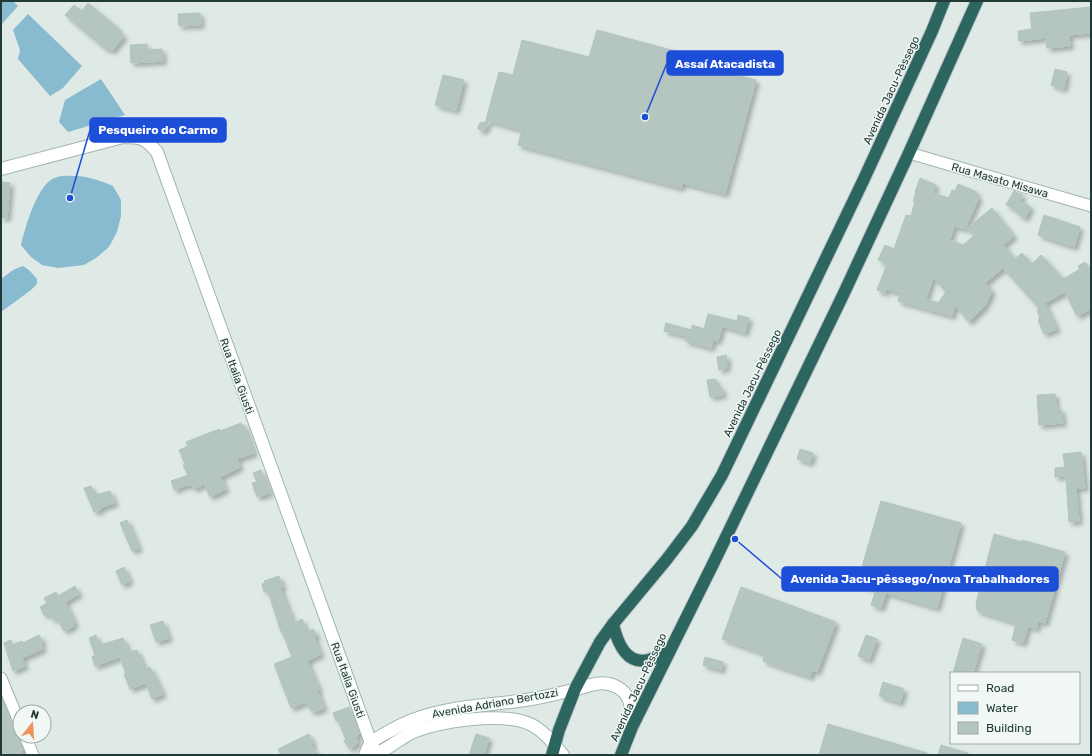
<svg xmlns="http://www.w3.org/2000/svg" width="1092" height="756" font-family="Rubik,sans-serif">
  <defs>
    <filter id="shadow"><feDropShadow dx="3.5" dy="3.5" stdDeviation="2" flood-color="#0004"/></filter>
  </defs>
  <rect width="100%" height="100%" fill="#dfeae7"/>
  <g fill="#88bbcf">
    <path d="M1 1H13L18 6 1 25Z"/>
    <path d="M28 14 82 66 63 88 50 96 18 59 20 50 13 30Z"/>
    <path d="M101 79 125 115 68 132 59 122 65 100Z"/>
    <path d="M61 176C81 175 95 178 113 186L121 200V216L117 232 109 247 96 258 84 265 58 268 42 265 31 257 21 245C25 228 36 189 52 179 54 178 58 177 61 176Z"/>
    <path d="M23 266 29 270 37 279V284L31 290 1 312V279L13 270Z"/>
  </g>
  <g fill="#b5c5c0" stroke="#b2c4bf" fill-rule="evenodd" filter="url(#shadow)">
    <path d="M88 3 119 29 118 31 124 36 112 51 108 48 107 50 65 15 74 5 82 11Z"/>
    <path d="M1091 7V33L1069 35 1070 46 1047 48 1046 38 1019 41 1018 31 1032 29 1030 13Z"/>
    <path d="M200 13 201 25 179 26 178 14Z"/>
    <path d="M597 30 712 61 710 68 756 80 725 194 683 183 681 188 518 145 522 130 486 120 499 72 513 75 522 40 589 57Z"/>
    <path d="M147 44V50L162 49 163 61 131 63 130 45Z"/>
    <path d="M1055 69 1067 72 1064 89 1051 85Z"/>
    <path d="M443 75 464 80 456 110 435 105Z"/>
    <path d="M489 121 484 131H482L478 129V127L480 123Z"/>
    <path d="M920 178 936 185 933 193 949 198 952 190 955 191 958 184 977 192 976 196 979 197 965 229 954 226 950 240 963 245 977 233 966 229 992 208 1014 236 1003 245 1015 259 1022 253 1032 264 1041 255 1063 279 1080 269 1078 266 1085 262 1091 271V309L1077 316 1065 292 1045 303 1057 329 1044 334 1038 320 1040 319 1037 310 1040 309 1003 268 985 283 992 291 985 306 969 322 955 305 952 316 898 301 900 293 886 289 885 293 877 290 887 264 878 260 885 245 894 249 906 215 911 216 915 201H913L916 193 915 192ZM933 277 946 292 938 303 926 299Z"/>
    <path d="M1 182 10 183 7 218 1 217Z"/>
    <path d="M1014 191 1023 195 1020 201 1031 207 1025 218 1017 214 1018 211 1006 205Z"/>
    <path d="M1044 215 1080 227 1074 247 1038 235Z"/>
    <path d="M708 314 737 321 738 315 749 318 745 333 722 326 718 341 713 340 711 348 685 341 686 336 664 331 666 323 691 330 692 325 704 329Z"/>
    <path d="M726 355 728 363H726L727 368 719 370 717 357Z"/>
    <path d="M716 379 717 388 722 387 723 395 710 397 707 380Z"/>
    <path d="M1055 394 1056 410 1061 409 1063 423 1039 425 1037 395Z"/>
    <path d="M241 423 242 426 244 425 254 453 237 459 240 467 220 477 226 489 210 497 204 484 194 489 192 485 189 486V484L174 490 171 481 188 475 183 465 185 464 179 450 188 446 186 442 219 429 220 431Z"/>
    <path d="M800 449 813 453 810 463 797 459Z"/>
    <path d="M1081 452 1085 488H1076L1079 521 1069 522 1066 476 1055 477V468L1065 467 1063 454Z"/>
    <path d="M261 470 270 493 257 497 252 483 257 482 253 473Z"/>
    <path d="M91 486 95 495 110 491 115 503 100 508 101 510 94 512 84 488Z"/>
    <path d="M881 501 961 523 937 608 886 593 881 608 871 605 876 589 857 584Z"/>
    <path d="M127 520 139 548 132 551 120 523Z"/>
    <path d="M994 534 1022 542V540L1065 552 1045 623 1038 621 1036 629 1028 626 1023 643 1012 640 1016 623 978 611 976 608 977 603H976Z"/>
    <path d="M124 567 130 581 122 585 116 571Z"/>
    <path d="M279 576 283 587 280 588 294 623 302 619 307 632 313 629 317 636 314 637 321 654 307 661 319 689 317 690 324 708 314 712V710L311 711 306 702 291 708 274 664 292 657 287 645H288L280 629 268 591 264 592 262 584 265 583 264 581Z"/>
    <path d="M75 586 79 594 65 602 75 623 73 624 74 626 64 631 57 618 53 620 50 614 48 615 47 614 44 615 40 607 47 603 44 598 56 592 58 596Z"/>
    <path d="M741 587 836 622 817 672 812 670 810 677 763 661 765 654 722 639Z"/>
    <path d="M163 621 169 638 156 642 150 625Z"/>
    <path d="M39 635 43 642 41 643 43 649 22 658 25 666 13 671 4 643 11 640 12 645 22 641 23 643Z"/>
    <path d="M96 635 100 645 123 638 129 652 137 650 145 669 150 667 163 694 152 699 146 683 130 689 124 674H126L120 657 95 666 92 657 95 655 89 638Z"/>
    <path d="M866 635 877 639 869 660 858 656Z"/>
    <path d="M963 638 982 644 973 673H953Z"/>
    <path d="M705 657 723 662 721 670 703 665Z"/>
    <path d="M883 682 904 689 900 703 879 696Z"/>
    <path d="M1 696 14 727 19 734V739L23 750 21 751 22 755H1Z"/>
    <path d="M349 707 359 732 358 737 356 738 358 743 350 749 344 741 346 740 338 720 336 721 333 713Z"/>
    <path d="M828 724 927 753V755H819Z"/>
    <path d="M309 734 313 744 311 745 318 755H281L278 749Z"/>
    <path d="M476 734 489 738 484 755H469Z"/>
    <path d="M941 745 968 753 967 755H938Z"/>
  </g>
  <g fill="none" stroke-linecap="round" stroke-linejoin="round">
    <defs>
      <g id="street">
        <path d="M909 153 1091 206"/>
        <path d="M1 678 20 724"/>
        <path d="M25 736 33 755"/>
      </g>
      <g id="secondary">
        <path d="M1 169 123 137C142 137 145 138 157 152L371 743 376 754"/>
        <path d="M365 755C367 751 368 747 370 744 374 739 383 735 388 732 432 705 482 707 532 699 545 697 559 693 573 690 588 686 602 679 617 687 633 695 631 712 632 727"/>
        <path d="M369 755C384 753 396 741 409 734 437 721 504 711 532 725 545 732 554 744 563 755"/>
      </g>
      <g id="highway">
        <path d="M613 624C617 641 625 665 648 660 655 658 662 654 669 652"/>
        <path d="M552 755 559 730 575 689 600 642 613 624 667 559 692 526 722 475 863 181 932 31 944 1"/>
        <path d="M621 755 632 727 713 564 844 293 909 153 977 1"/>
      </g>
    </defs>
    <use href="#street" stroke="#a2b2ae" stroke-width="13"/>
    <use href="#secondary" stroke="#9fb6b0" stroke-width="14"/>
    <use href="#highway" stroke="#bcc4c3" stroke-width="14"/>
    <use href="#street" stroke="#fff" stroke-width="11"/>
    <use href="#secondary" stroke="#fff" stroke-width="12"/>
    <use href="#highway" stroke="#2d6561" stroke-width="12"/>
  </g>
  <g text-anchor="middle" stroke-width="3" stroke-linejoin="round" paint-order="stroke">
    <g font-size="11" fill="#213a36" stroke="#f0f7f4">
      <text transform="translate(891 90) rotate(-65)" y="4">Avenida Jacu-Pêssego</text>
      <text transform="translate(1000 180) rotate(16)" y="4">Rua Masato Misawa</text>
      <text transform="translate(237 376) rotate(70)" y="4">Rua Italia Giusti</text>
      <text transform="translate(752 383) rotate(-64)" y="4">Avenida Jacu-Pêssego</text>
      <text transform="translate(348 680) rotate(70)" y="4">Rua Italia Giusti</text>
      <text transform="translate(638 687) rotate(-65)" y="4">Avenida Jacu-Pêssego</text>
      <text transform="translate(495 703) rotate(-10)" y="4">Avenida Adriano Bertozzi</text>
    </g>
  </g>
  <path fill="none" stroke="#1d4ed8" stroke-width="1.5" d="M645 117L667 63M70 198L90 130M735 539L782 579"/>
  <g fill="#1d4ed8" stroke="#f0f7f4" stroke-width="1.5">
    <circle cx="645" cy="117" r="4"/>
    <circle cx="70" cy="198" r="4"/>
    <circle cx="735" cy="539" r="4"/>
  </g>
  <g fill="#1d4ed8" stroke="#1d4ed8" stroke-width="1.5">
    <rect x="667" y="51" width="116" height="24" rx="4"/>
    <rect x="90" y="118" width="136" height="24" rx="4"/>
    <rect x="782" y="567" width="276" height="24" rx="4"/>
  </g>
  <g font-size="12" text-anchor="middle" font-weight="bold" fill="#fff">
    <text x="725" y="68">Assaí Atacadista</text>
    <text x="158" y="134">Pesqueiro do Carmo</text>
    <text x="920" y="583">Avenida Jacu-pêssego/nova Trabalhadores</text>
  </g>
  <rect width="1092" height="756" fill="none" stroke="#213a36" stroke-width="4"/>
  <rect x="950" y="672" width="130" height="72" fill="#f0f7f4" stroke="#9daba8"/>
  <rect x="958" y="685" width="20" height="6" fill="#ffffff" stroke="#9daba8"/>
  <text x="986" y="692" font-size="12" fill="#213a36">Road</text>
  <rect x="958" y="702" width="20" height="12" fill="#88bbcf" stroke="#9daba8"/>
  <text x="986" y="712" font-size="12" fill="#213a36">Water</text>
  <rect x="958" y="722" width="20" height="12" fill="#b5c5c0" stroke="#9daba8"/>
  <text x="986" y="732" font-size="12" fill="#213a36">Building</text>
  <g transform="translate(32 724) rotate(17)"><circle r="19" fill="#f0f7f4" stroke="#9daba8"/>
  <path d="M0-3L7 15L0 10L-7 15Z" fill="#ef9159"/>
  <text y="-6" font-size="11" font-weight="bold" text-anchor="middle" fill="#213a36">N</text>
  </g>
</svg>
